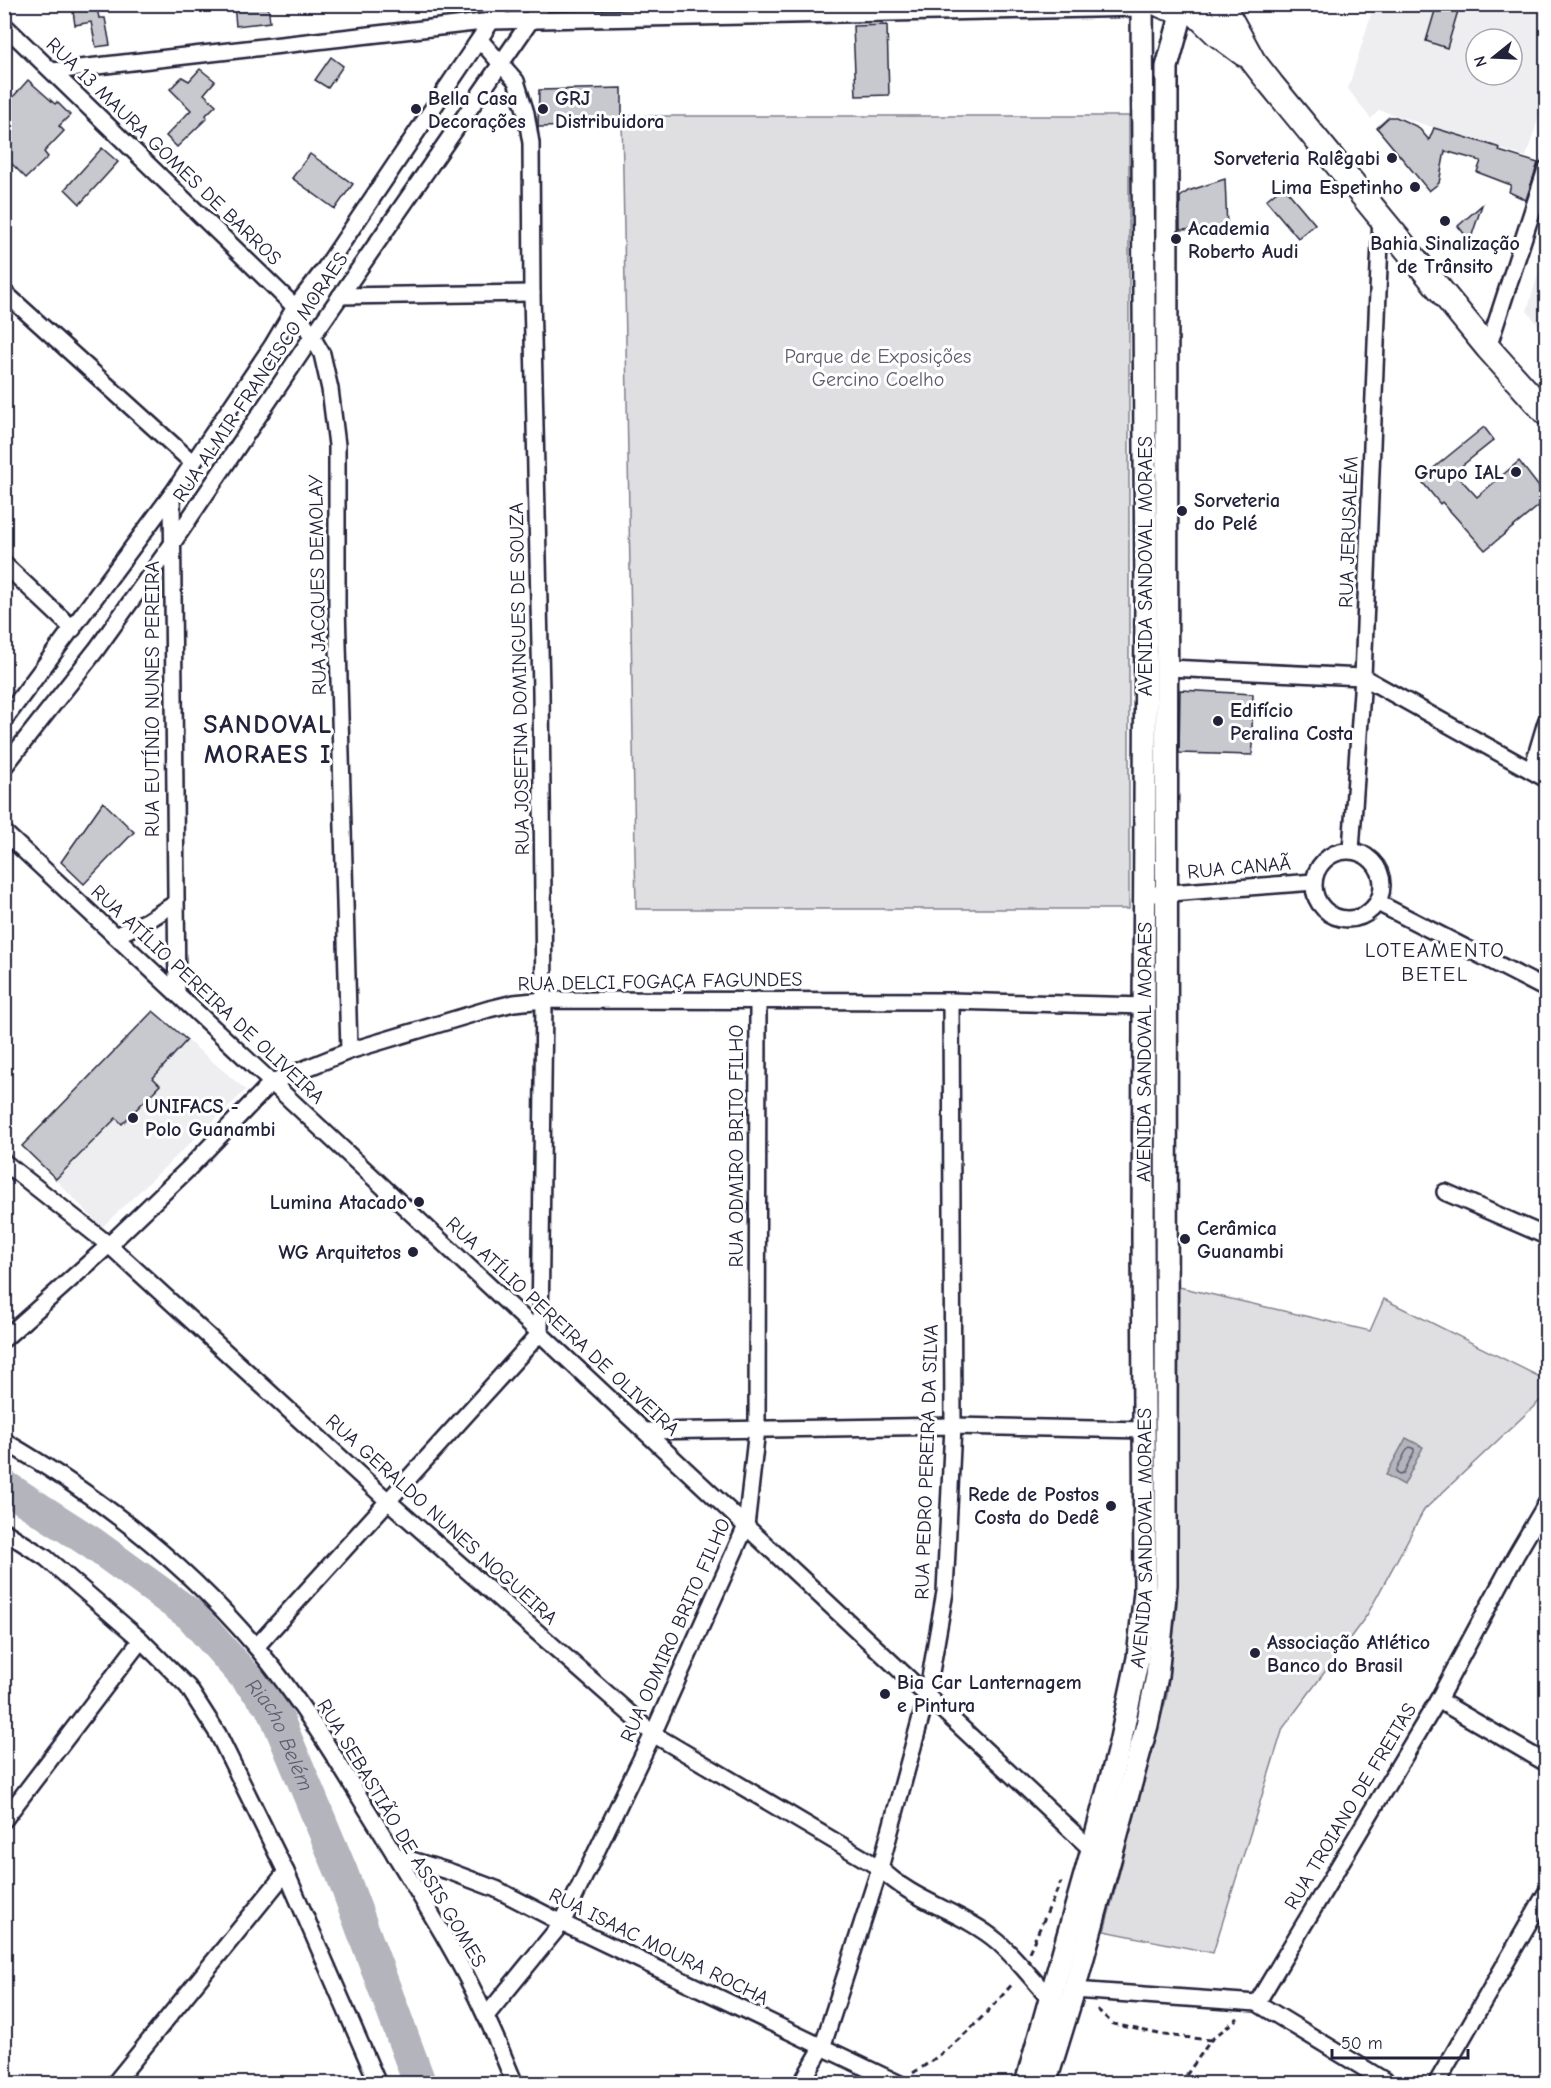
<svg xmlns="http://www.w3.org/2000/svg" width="1551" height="2088" font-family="'Comic Neue',sans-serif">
  <rect width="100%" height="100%" fill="#fff"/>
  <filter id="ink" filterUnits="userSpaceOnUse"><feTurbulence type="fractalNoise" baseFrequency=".0167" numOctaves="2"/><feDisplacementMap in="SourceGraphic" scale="12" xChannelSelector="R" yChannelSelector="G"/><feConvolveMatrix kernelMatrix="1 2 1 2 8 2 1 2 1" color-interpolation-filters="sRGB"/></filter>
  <g filter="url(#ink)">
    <g fill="#eeeef1" fill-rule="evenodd">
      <path d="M1374 5H1546V94L1526 157 1379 110 1371 119 1348 89ZM1476 39H1512V75H1476Z"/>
      <path d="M1546 248V334L1527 311Z"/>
      <path d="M153 1011 246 1090 102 1227 22 1146Z"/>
    </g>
    <g fill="#dfdfe2" stroke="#80808e" stroke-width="1.5">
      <path d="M622 116H1129V909H636Z"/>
      <path d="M1179 1287 1370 1331 1384 1299 1546 1380V1395L1424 1510 1367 1615 1283 1728 1213 1953 1104 1931 1167 1695 1177 1604Z"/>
    </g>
    <path fill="#b4b4bc" stroke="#7a7a88" stroke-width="1.5" d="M1406 1438 1423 1447 1404 1485 1386 1475Z"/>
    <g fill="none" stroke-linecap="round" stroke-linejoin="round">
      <path stroke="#5c5c6f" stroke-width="1.5" d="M1410 1447 1414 1449V1452L1403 1474 1399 1475 1396 1471 1407 1449Z"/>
      <path stroke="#b4b4bc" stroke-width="33" id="s1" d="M4 1486 92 1543 191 1615 273 1708 341 1871 420 2084"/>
    </g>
    <g fill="#c8c8cf" stroke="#22223b" stroke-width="1.5">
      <path d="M72 4H96L99 18H105L110 45 96 47 91 22 75 25Z"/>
      <path d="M234 4H268L270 22 236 26Z"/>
      <path d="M1437 4H1460L1447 48 1426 41Z"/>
      <path d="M887 25 889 95 856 96 853 26Z"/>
      <path d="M331 57 343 66 328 88 315 80Z"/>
      <path d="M200 69 215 81 204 94 216 105 206 115 207 118 177 147 166 136 191 110 170 89 182 77 189 81Z"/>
      <path d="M28 80 55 104 57 102 70 115 59 126 64 131 44 152 48 157 26 178 4 156V107Z"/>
      <path d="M622 88V125L538 127 539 90Z"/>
      <path d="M1389 117H1396L1418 127 1429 140 1434 128 1488 144 1500 148 1499 151 1538 163 1526 200 1509 192 1511 185 1477 172 1481 161 1445 151 1439 183 1429 191 1377 128Z"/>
      <path d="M102 148 118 162 80 204 65 189Z"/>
      <path d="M310 154 353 184 335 209 292 178Z"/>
      <path d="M1225 179 1227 228 1180 230V197L1188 191Z"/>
      <path d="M1283 186 1315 224 1298 238 1266 200Z"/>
      <path d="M1482 205 1470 241 1458 226Z"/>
      <path d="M1484 427 1494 440 1454 472 1477 497 1519 461 1546 496V500L1485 550 1442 502 1440 504 1420 479Z"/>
      <path d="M1180 690 1253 694 1252 732 1254 736 1252 755 1179 753Z"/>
      <path d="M103 802 134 832 84 884 61 862Z"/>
      <path d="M153 1011 187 1040 153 1078 160 1085 122 1124 116 1118 56 1179 22 1146Z"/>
    </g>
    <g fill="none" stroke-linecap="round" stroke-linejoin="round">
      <defs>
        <g id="street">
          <path d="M4 25 295 307 322 354 330 389 337 445V606L349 1051"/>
          <path d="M53 71 492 21 1142 8"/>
          <path d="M4 292 193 463"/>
          <path d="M340 296 532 293"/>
          <path d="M1488 348 1546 169"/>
          <path d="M172 494 177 994"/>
          <path d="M4 564 73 629"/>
          <path d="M1168 668 1363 677 1546 779"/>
          <path d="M4 720 172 494 272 346 295 307 326 267 503 4"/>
          <path d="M4 767 96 650 172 544 312 337 542 4"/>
          <path d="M1532 769 1546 722"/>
          <path d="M4 832 1092 1850"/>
          <path d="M1351 850 1363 677 1381 215"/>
          <circle cx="1348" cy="885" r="34"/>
          <path d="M1156 894 1314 882"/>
          <path d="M1378 903 1546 989"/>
          <path d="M115 936 147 921 174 904"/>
          <path d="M4 1162 109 1245 388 1501 653 1734 880 1868C913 1902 962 1911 998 1942 1016 1958 1032 1979 1049 1997"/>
          <path d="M1445 1192 1546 1236"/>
          <path d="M4 1339 109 1245 187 1170 272 1082 349 1051 489 1009 514 1003 544 1000 951 1001 1145 1006"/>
          <path d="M645 1431 953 1426 1145 1430"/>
          <path d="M4 1441C99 1496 185 1563 256 1647 303 1702 340 1766 378 1827 416 1889 456 1951 486 2017 497 2039 505 2061 515 2084"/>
          <path d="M4 1531 46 1558 141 1640 188 1687 218 1734 286 1872 378 2084"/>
          <path d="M256 1647 540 1333 544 1000 541 691 532 293 531 143 526 113 516 81 480 40"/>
          <path d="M1438 1700 1546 1763"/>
          <path d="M4 1820 141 1640"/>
          <path d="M395 1855 451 1872 496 1889 562 1923 900 2084"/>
          <path d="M1074 1990 1257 2003 1390 2084"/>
          <path d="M1257 2003 1438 1700 1516 1555 1546 1504"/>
          <path d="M486 2016 562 1923 653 1734 746 1526 757 1429 758 1000"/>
          <path d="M114 2084 286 1872"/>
          <path d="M801 2084 822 2048 880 1868 927 1695 945 1592 953 1426 951 1001"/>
          <path d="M1436 2084 1546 1893"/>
        </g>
        <g id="secondary">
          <path id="s2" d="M1026 2084 1092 1850 1119 1748 1138 1658 1145 1591 1143 1236 1146 598 1142 4"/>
          <path d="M1045 2084 1074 1990 1147 1725 1157 1676 1166 1585 1167 67 1183 9"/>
        </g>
        <g id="primary">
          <path d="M1159 4C1170 10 1182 11 1192 4"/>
          <path d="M1222 4 1253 61 1271 84 1488 348 1546 413"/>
          <path d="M1189 7 1217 34 1244 54"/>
        </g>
      </defs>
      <use href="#street" stroke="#22223b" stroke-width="20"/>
      <use href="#secondary" stroke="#22223b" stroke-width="26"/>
      <use href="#primary" stroke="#22223b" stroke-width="28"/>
      <g stroke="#22223b" stroke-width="3" stroke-dasharray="6 4.5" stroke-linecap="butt">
        <path d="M1029 1952 1061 1882"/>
        <path d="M1097 2009 1113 2024 1164 2035 1211 2040"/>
        <path d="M913 2073C953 2049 984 2017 1014 1982"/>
        <path d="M1180 2084 1211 2040 1238 2018"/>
      </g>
      <use href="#street" stroke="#fff" stroke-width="15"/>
      <use href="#secondary" stroke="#fff" stroke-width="21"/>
      <use href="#primary" stroke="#fff" stroke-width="24"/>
    </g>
  </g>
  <g fill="#22223b" stroke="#fff" stroke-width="2">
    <circle cx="416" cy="109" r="6"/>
    <circle cx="543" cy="109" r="6"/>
    <circle cx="1392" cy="158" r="6"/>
    <circle cx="1415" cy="187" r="6"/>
    <circle cx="1445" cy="221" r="6"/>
    <circle cx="1176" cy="239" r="6"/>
    <circle cx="1516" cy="472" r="6"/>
    <circle cx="1182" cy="511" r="6"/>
    <circle cx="1218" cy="721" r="6"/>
    <circle cx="133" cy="1118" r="6"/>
    <circle cx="419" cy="1202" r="6"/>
    <circle cx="1185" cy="1239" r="6"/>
    <circle cx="413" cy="1252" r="6"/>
    <circle cx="1111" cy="1506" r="6"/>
    <circle cx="1255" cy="1653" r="6"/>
    <circle cx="885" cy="1694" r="6"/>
  </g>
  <g text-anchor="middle" stroke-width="6" stroke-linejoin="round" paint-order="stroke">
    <g font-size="20" font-weight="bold" fill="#22223b" stroke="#fff" text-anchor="start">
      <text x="428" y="105">Bella Casa<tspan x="428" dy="23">Decorações</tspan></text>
      <text x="555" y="105">GRJ<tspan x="555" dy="23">Distribuidora</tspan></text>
      <text x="1380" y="165" text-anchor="end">Sorveteria Ralêgabi</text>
      <text x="1403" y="194" text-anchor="end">Lima Espetinho</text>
      <text x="1188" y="235">Academia<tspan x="1188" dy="23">Roberto Audi</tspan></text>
      <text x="1445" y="250" text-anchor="middle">Bahia Sinalização<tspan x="1445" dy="23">de Trânsito</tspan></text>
      <text x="1504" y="479" text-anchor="end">Grupo IAL</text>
      <text x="1194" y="507">Sorveteria<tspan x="1194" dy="23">do Pelé</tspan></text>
      <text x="1230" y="717">Edifício<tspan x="1230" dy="23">Peralina Costa</tspan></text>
      <text x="145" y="1113">UNIFACS -<tspan x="145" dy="23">Polo Guanambi</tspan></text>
      <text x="407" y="1209" text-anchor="end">Lumina Atacado</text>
      <text x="1197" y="1235">Cerâmica<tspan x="1197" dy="23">Guanambi</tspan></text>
      <text x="401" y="1259" text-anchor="end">WG Arquitetos</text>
      <text x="1099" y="1501" text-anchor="end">Rede de Postos<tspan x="1099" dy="23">Costa do Dedê</tspan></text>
      <text x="1267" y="1649">Associação Atlético<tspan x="1267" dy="23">Banco do Brasil</tspan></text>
      <text x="897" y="1689">Bia Car Lanternagem<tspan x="897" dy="23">e Pintura</tspan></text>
    </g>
    <g font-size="20" fill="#22223b" stroke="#fff">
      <text transform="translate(164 151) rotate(44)" y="7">RUA 13 MAURA GOMES DE BARROS</text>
      <text transform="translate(260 377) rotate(-56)" y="7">RUA ALMIR FRANCISCO MORAES</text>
      <text transform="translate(1348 532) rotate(-88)" y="7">RUA JERUSALÉM</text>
      <text transform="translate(1145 566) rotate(-90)" y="7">AVENIDA SANDOVAL MORAES</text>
      <text transform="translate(317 585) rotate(-91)" y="7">RUA JACQUES DEMOLAY</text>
      <text transform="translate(519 679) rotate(-91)" y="7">RUA JOSEFINA DOMINGUES DE SOUZA</text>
      <text transform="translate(152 699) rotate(-90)" y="7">RUA EUTÍNIO NUNES PEREIRA</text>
      <text transform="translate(1239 867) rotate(-5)" y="7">RUA CANAÃ</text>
      <text transform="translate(660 981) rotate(-1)" y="7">RUA DELCI FOGAÇA FAGUNDES</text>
      <text transform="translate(208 994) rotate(43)" y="7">RUA ATÍLIO PEREIRA DE OLIVEIRA</text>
      <text dy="7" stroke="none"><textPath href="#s2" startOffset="1047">AVENIDA SANDOVAL MORAES</textPath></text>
      <text transform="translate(736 1146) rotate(-90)" y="7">RUA ODMIRO BRITO FILHO</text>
      <text transform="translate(563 1326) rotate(43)" y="7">RUA ATÍLIO PEREIRA DE OLIVEIRA</text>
      <text transform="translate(926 1462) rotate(-88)" y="7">RUA PEDRO PEREIRA DA SILVA</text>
      <text transform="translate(442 1519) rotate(42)" y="7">RUA GERALDO NUNES NOGUEIRA</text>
      <text dy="7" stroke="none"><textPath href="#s2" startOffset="561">AVENIDA SANDOVAL MORAES</textPath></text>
      <text transform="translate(675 1630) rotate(-66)" y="7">RUA ODMIRO BRITO FILHO</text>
      <text transform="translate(1350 1806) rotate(-59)" y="7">RUA TROIANO DE FREITAS</text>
      <text transform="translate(402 1833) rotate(59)" y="7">RUA SEBASTIÃO DE ASSIS GOMES</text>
      <text transform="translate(659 1946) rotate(26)" y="7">RUA ISAAC MOURA ROCHA</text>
    </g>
    <g font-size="20" fill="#5b5b6d" stroke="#fff">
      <text x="878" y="363">Parque de Exposições<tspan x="878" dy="23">Gercino Coelho</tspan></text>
    </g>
    <g font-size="21" letter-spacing="1.5" fill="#22223b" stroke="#fff">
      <text x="1435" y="957">LOTEAMENTO<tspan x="1435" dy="24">BETEL</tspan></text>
    </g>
    <g font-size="21" font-style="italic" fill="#5c5c6f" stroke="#fff">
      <text dy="7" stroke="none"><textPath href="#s1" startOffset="378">Riacho Belém</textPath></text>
    </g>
    <g font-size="26" font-weight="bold" letter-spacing="1.5" fill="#22223b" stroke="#fff">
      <text x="268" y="733">SANDOVAL<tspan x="268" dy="30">MORAES I</tspan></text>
    </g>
  </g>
  <rect width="1551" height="2088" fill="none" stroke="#fff" stroke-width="24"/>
  <rect x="12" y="12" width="1527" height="2064" fill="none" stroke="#22223b" stroke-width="2" filter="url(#ink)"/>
  <g transform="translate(1494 57) rotate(252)"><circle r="28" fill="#ffffff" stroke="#a7a7b1" stroke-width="1.5"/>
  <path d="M0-4.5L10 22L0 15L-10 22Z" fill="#22223b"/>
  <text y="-9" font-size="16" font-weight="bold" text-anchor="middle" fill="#22223b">N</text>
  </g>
  <path d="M1332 2049v9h136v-9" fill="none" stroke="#22223b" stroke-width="3"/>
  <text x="1341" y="2049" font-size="18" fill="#22223b" stroke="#ffffff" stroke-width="4.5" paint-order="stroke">50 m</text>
</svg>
